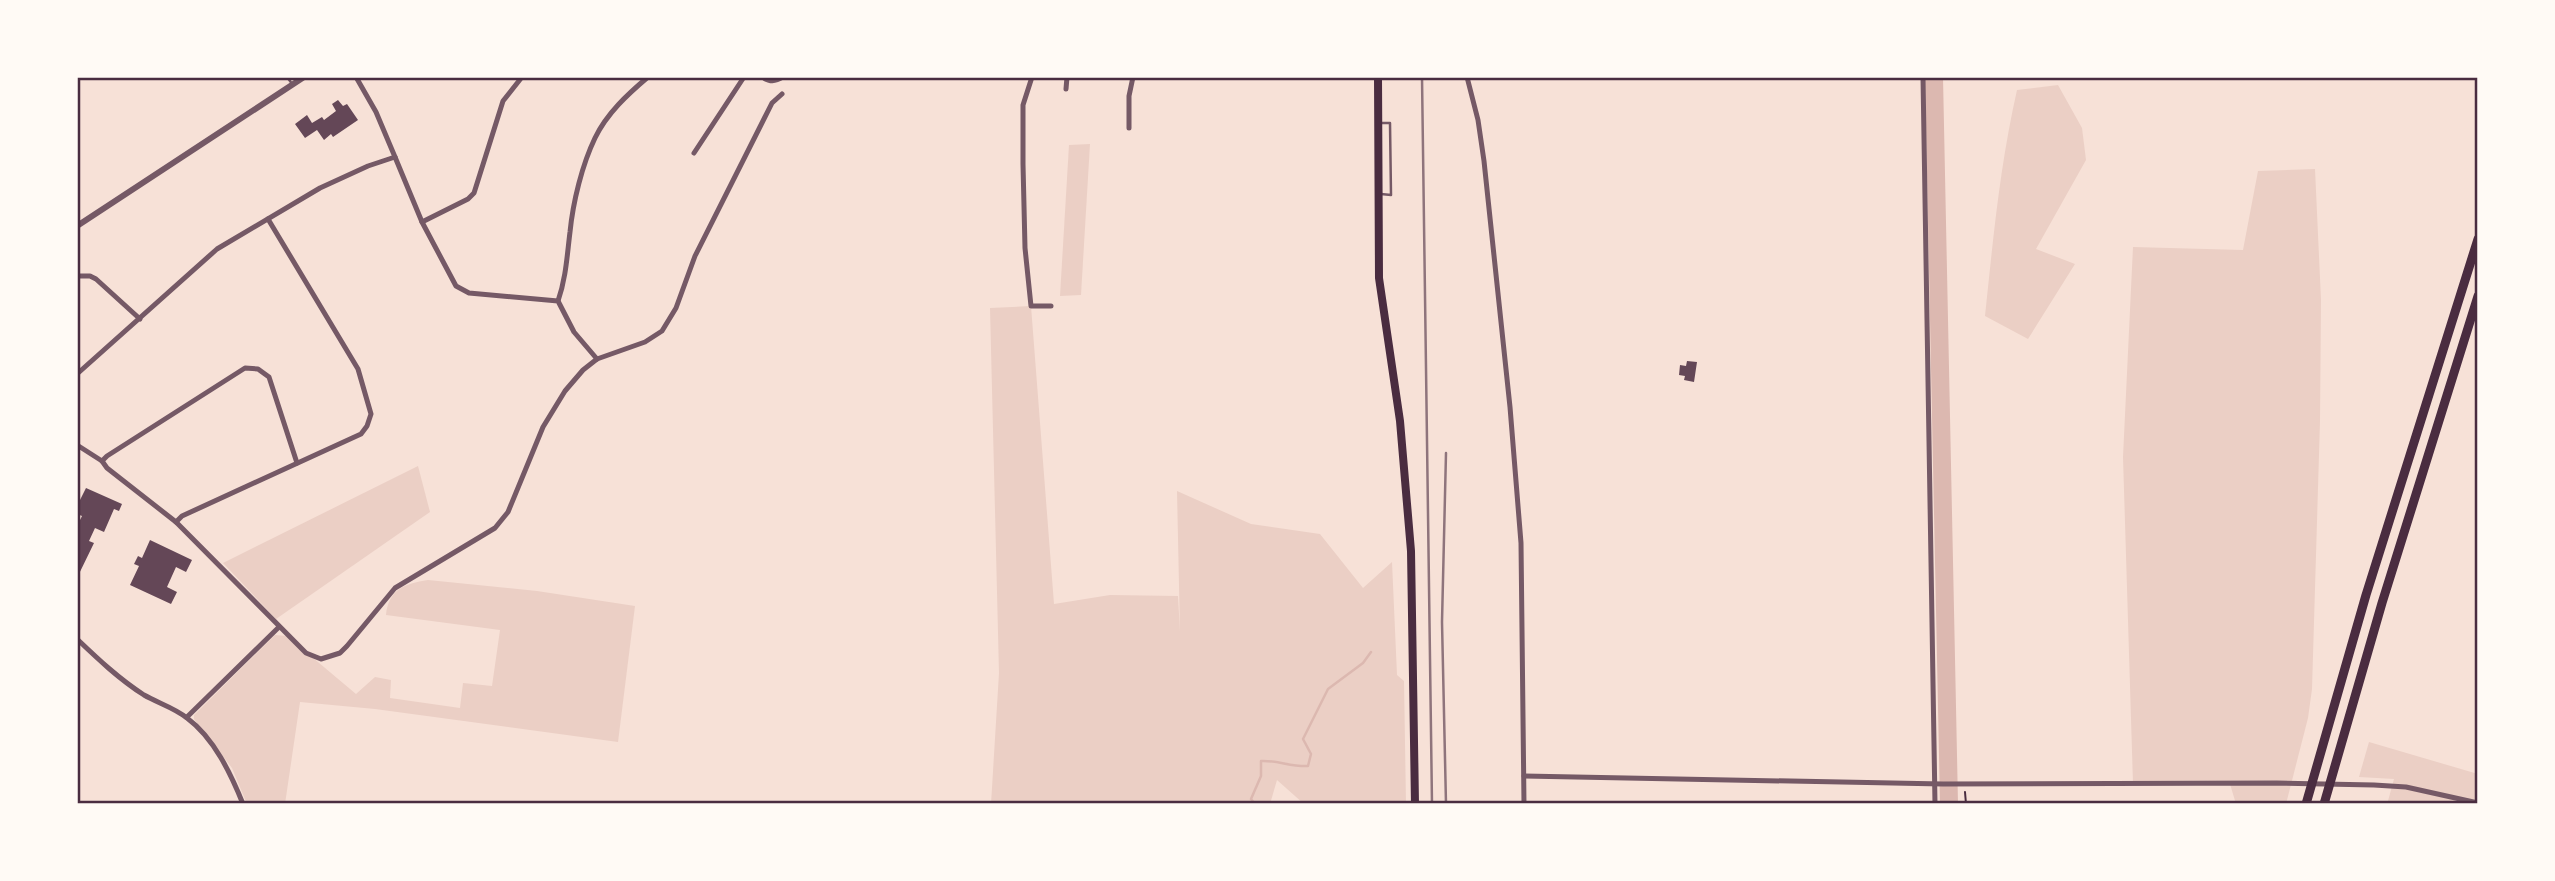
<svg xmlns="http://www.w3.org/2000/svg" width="2555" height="881" font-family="Ubuntu,sans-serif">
  <rect width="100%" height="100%" fill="#f7e1d7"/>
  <g fill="#ebcfc5">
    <path d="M2058 85 2082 128 2086 160 2036 249 2075 264 2028 339 1985 316C1993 240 2000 165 2017 90Z"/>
    <path d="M1090 144 1081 295 1060 296 1069 145Z"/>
    <path d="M2315 169 2321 300 2320 421 2312 689 2308 718 2286 804H2236L2230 784H2133L2123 457 2133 247 2243 250 2258 171Z"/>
    <path d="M1031 306 1054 604 1110 595 1178 596 1180 632 1177 491 1251 524 1320 534 1363 588 1392 562 1397 675 1404 681 1406 804H1304L1277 780 1270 804H991L999 673 990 308Z"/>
    <path d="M418 466 430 512 276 619 223 563Z"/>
    <path d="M428 580 537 591 635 606 618 742 375 709 300 702 285 804H247L232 768 194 719V715L275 635 287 636 356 694 375 677 391 680 390 698 460 708 463 683 492 686 500 630 386 615C389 589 404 584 428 580Z"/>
    <path d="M2369 742 2478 774V804H2410L2388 801 2394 779 2359 777Z"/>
  </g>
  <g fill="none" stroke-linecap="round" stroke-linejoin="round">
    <path stroke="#dcb8b0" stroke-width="2.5" d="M1255 804 1251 799 1261 776V761C1277 760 1291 767 1308 766L1311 754 1303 739 1328 689 1363 663 1371 652"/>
    <path stroke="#dcb8b0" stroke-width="18" d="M1934 77 1949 804"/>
  </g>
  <g fill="#644757">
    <path d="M338 100 343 106 347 104 358 120 333 137 331 134 324 140 317 130 305 138 295 124 307 115 312 123 322 117 324 120 336 111 332 104Z"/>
    <path d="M1687 361 1697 362 1694 382 1684 380 1685 376 1679 375 1680 365 1686 366Z"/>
    <path d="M86 488 122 504 119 511 114 509 104 532 95 528 89 541 94 543 77 578V526L82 516 77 514V506Z"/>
    <path d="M150 540 192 560 186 572 176 567 167 587 177 592 171 604 130 585 139 566 134 564 138 556 142 558Z"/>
  </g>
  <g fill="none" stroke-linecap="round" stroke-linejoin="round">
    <path stroke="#4a2c40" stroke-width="2" d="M1965 792 1966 804"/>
    <g stroke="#755966" stroke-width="2.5">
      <path d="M287 77 293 85"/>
      <path d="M1381 123H1390L1391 195 1381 194"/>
    </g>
    <g stroke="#755966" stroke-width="5">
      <path d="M762 77C770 82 775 82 783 77"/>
      <path d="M1032 77 1023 105V164L1025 248 1031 306H1051"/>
      <path d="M1467 77 1478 120 1484 161 1510 407 1521 543 1524 804"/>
      <path d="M1923 77 1935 804"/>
      <path d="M1066 89 1067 77"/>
      <path d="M1129 128V96L1133 77"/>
      <path d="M694 153 744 77"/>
      <path d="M395 157 422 222 456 286 469 293 558 301 574 332 597 359"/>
      <path d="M422 222 468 199 474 193 503 101 522 77"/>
      <path d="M77 276H90L96 279 140 319"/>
      <path d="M558 301C566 278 567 256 570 232 573 202 582 165 595 138 607 113 628 94 648 77"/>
      <path d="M77 374 217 249 320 188 368 166 395 157 376 112 356 77"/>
      <path d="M77 445 102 461 107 468 176 522 306 653 321 659 340 653 347 646 395 588 495 528 508 512 543 427 565 391 583 370 597 359 645 342 662 331 676 308 695 256 772 103 782 94"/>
      <path d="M102 461 107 456 245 368 258 369 269 377 297 463"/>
      <path d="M176 522 182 516 361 434 367 426 371 414 358 369 268 219"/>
      <path d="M77 639C98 659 119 679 144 695 158 703 175 708 187 718 214 738 231 774 243 804"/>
      <path d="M187 717 279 627"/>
      <path d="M1524 776 1943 784 2277 783 2374 785 2406 787 2478 803"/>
    </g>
    <path stroke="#755966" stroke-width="6" d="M77 226 304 77"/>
    <path stroke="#4a2c40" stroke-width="8" d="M1378 77 1379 278 1400 421 1411 551 1415 804"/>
    <g stroke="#4a2c40" stroke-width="9">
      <path d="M2306 804 2366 595 2478 239"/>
      <path d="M2324 804 2382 603 2478 296"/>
    </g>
    <g stroke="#8f747c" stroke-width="2.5">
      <path d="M1422 77 1432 804"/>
      <path d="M1446 804 1442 622 1446 453"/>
    </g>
  </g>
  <rect width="2555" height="881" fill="none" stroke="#fffaf5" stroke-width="158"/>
  <rect x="79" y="79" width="2397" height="723" fill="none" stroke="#4a2c40" stroke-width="2.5"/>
</svg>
